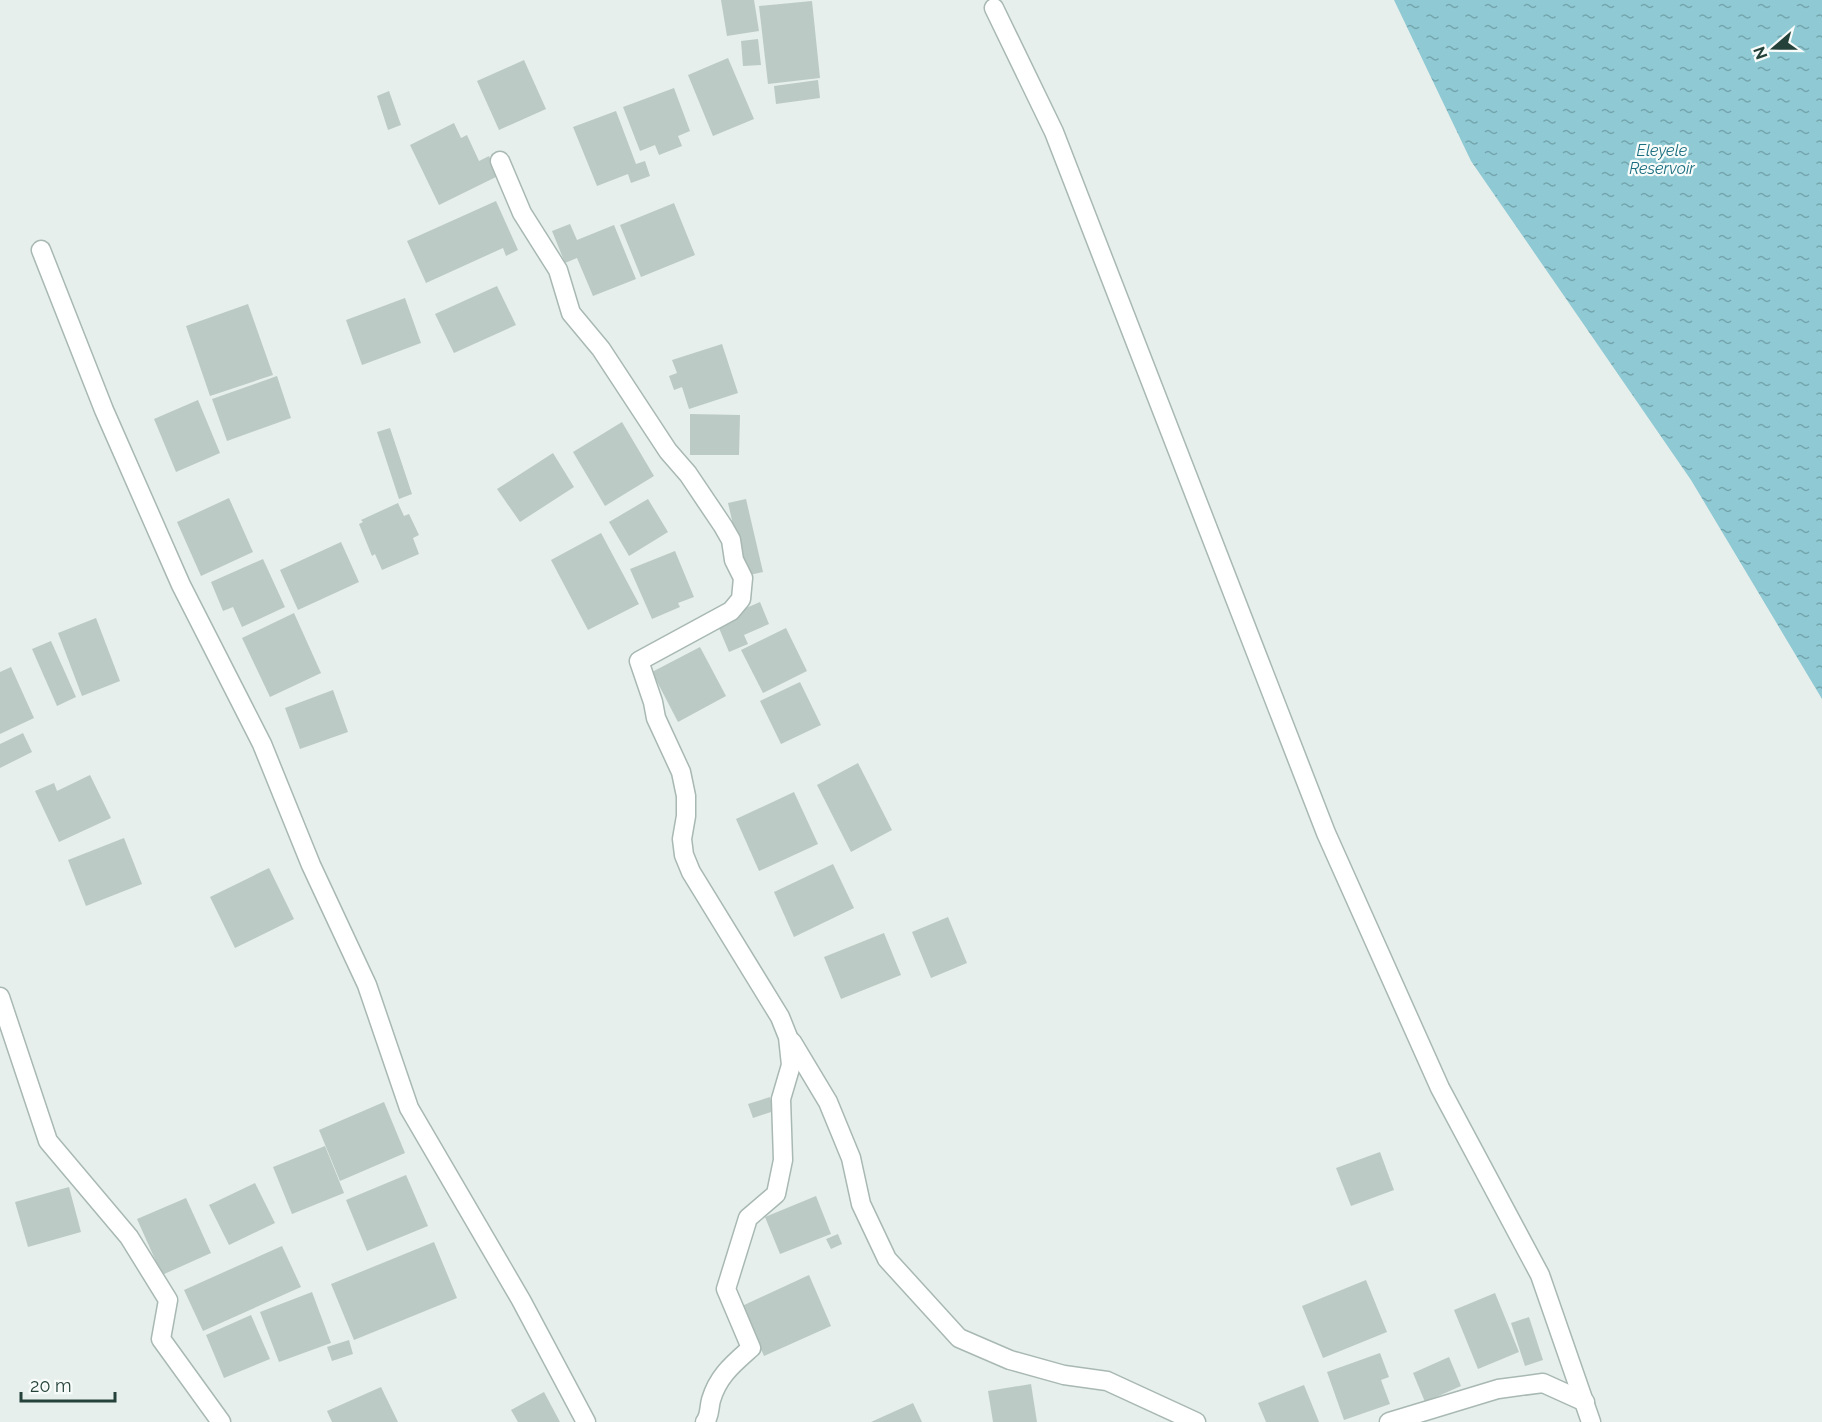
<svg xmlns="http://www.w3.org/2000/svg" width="1822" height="1422" font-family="Raleway,sans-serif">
  <defs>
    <pattern id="water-ripples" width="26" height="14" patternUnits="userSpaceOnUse" patternTransform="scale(1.5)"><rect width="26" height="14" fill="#8ec9d4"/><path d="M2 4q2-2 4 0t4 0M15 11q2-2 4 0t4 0" fill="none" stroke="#74a5ad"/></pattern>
  </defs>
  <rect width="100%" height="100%" fill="#e6efeb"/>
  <path fill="url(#water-ripples)" d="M1394 0H1822V699L1691 480 1471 161Z"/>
  <g fill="#bbcac4">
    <path d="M721 0H754L759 31 727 36Z"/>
    <path d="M812 1 820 78 768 84 759 6Z"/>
    <path d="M758 39 761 65 743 66 741 41Z"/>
    <path d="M728 58 754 119 713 136 688 75Z"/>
    <path d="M524 60 546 109 499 130 477 81Z"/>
    <path d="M818 80 820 98 776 104 774 86Z"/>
    <path d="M674 88 690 131 678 136 682 146 659 155 655 145 640 151 623 107Z"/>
    <path d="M389 91 401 125 388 130 377 96Z"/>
    <path d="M616 111 636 164 645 161 650 176 631 183 628 174 597 186 573 127Z"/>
    <path d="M454 123 461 138 467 135 479 161 489 156 498 176 439 205 410 145Z"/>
    <path d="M496 201 518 250 506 256 503 248 426 283 407 241Z"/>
    <path d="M674 203 695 255 641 277 620 225Z"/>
    <path d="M570 224 577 240 614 225 636 279 593 296 577 258 565 263 552 231Z"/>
    <path d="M497 286 516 325 454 353 435 314Z"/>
    <path d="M405 298 421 343 362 365 346 320Z"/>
    <path d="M248 304 273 375 210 396 186 326Z"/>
    <path d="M722 344 738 393 689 409 682 387 674 390 669 376 677 373 672 360Z"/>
    <path d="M277 376 291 418 227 441 212 399Z"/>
    <path d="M198 400 220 453 176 472 154 419Z"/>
    <path d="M690 414 740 415 739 455H690Z"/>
    <path d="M622 422 654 476 605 506 573 452Z"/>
    <path d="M390 428 412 494 399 499 377 432Z"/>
    <path d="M553 453 574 487 520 522 497 489Z"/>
    <path d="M229 498 253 552 201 576 177 522Z"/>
    <path d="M648 499 668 532 629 556 609 522Z"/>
    <path d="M746 499 763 572 745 576 728 503Z"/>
    <path d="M398 503 404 516 409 514 419 535 413 538 419 554 382 570 375 554 372 556 359 524 363 522 361 520Z"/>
    <path d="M601 533 639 604 588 630 551 560Z"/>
    <path d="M341 542 359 582 298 610 280 570Z"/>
    <path d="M675 551 694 597 678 603 680 607 652 619 630 569Z"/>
    <path d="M263 559 285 607 242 627 233 607 223 611 211 582Z"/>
    <path d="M760 602 769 624 744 635 748 644 729 652 716 621Z"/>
    <path d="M294 613 321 673 270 697 242 638Z"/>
    <path d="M96 618 120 681 82 696 58 633Z"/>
    <path d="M786 628 807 671 763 693 741 650Z"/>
    <path d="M51 641 76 697 57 706 32 649Z"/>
    <path d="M700 647 726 696 678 722 652 672Z"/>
    <path d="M11 667 34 718 0 734V672Z"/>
    <path d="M800 682 821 725 781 744 760 701Z"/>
    <path d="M333 690 348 732 300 749 285 708Z"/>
    <path d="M23 733 32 752 0 768V744Z"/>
    <path d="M858 763 892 830 851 852 817 785Z"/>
    <path d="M90 775 111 818 59 842 35 791 54 783 57 791Z"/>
    <path d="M794 792 818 844 759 871 736 819Z"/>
    <path d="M124 838 142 884 86 906 68 860Z"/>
    <path d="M833 864 854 908 794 937 774 892Z"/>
    <path d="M269 868 294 919 235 948 210 897Z"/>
    <path d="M948 917 967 963 931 978 912 932Z"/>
    <path d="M884 933 901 975 841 999 824 957Z"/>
    <path d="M770 1097 774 1111 753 1118 748 1104Z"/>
    <path d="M384 1102 405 1153 340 1181 319 1130Z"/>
    <path d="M325 1146 344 1193 292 1214 273 1167Z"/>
    <path d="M1380 1152 1394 1190 1351 1206 1336 1168Z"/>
    <path d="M406 1175 428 1226 367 1251 346 1200Z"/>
    <path d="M255 1183 275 1223 229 1245 209 1205Z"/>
    <path d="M69 1187 81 1232 28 1247 15 1202Z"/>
    <path d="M816 1196 831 1234 780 1254 765 1217Z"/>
    <path d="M186 1198 211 1253 162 1275 137 1219Z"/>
    <path d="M838 1234 842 1244 831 1249 826 1239Z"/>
    <path d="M434 1242 457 1298 354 1340 331 1284Z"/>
    <path d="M282 1246 301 1287 203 1331 184 1290Z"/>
    <path d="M809 1275 831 1326 764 1356 742 1306Z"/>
    <path d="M1366 1280 1387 1332 1323 1358 1302 1306Z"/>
    <path d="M312 1292 331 1343 279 1362 260 1312Z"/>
    <path d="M1495 1293 1519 1352 1478 1369 1454 1310Z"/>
    <path d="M251 1315 270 1359 224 1378 206 1335Z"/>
    <path d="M1529 1317 1543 1360 1525 1366 1511 1323Z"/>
    <path d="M349 1340 353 1354 332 1361 327 1347Z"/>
    <path d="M1380 1353 1389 1377 1381 1380 1390 1404 1344 1420 1327 1372Z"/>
    <path d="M1449 1357 1461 1386 1425 1402 1413 1373Z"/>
    <path d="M1031 1384 1037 1422H993L988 1391Z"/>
    <path d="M1304 1385 1319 1422H1266L1258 1403Z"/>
    <path d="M381 1387 398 1422H332L327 1411Z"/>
    <path d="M544 1392 560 1422H518L511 1410Z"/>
    <path d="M913 1403 922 1422H871Z"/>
  </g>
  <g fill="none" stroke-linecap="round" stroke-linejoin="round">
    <defs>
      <g id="minor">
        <path d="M994 8 1054 132 1326 833 1440 1088 1540 1275 1591 1422"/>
        <path d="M500 161 522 213 558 270 571 313 601 349 668 451 688 474 723 526 731 540 734 560 743 578 741 599 731 611 639 661 653 702 656 718 681 772 686 796V816L682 839 684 855 691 872 780 1017 788 1037 791 1065 781 1099 783 1160 776 1194 748 1218 726 1289 751 1348C733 1364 718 1376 711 1400 709 1407 710 1416 705 1422"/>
        <path d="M41 250 104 410 181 585 262 744 311 865 367 985 409 1108 521 1300 586 1422"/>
        <path d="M0 997 48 1141 129 1237 168 1300 161 1339 221 1422"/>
        <path d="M792 1042 828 1102 851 1158 861 1204 887 1259 959 1338 1010 1360 1064 1375 1107 1381 1196 1422"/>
        <path d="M1389 1422 1498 1389 1543 1383 1585 1402"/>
      </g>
    </defs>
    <use href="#minor" stroke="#a8b8b2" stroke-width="21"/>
    <use href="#minor" stroke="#fff" stroke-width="18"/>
  </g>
  <g text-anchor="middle" stroke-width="4.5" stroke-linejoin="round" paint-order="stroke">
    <g font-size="16" font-style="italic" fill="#1c6f80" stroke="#f7fbf9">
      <text x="1662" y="156">Eleyele<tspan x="1662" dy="18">Reservoir</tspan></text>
    </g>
  </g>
  <g transform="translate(1774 48) rotate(250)" stroke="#f7fbf9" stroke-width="4.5" paint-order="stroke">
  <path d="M0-4.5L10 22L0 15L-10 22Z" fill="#24423a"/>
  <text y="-9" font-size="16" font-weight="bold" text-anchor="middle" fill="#24423a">N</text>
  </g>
  <path d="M21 1392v9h94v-9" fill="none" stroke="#24423a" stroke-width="3"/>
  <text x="30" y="1392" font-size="18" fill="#24423a" stroke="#f7fbf9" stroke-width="4.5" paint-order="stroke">20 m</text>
</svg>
